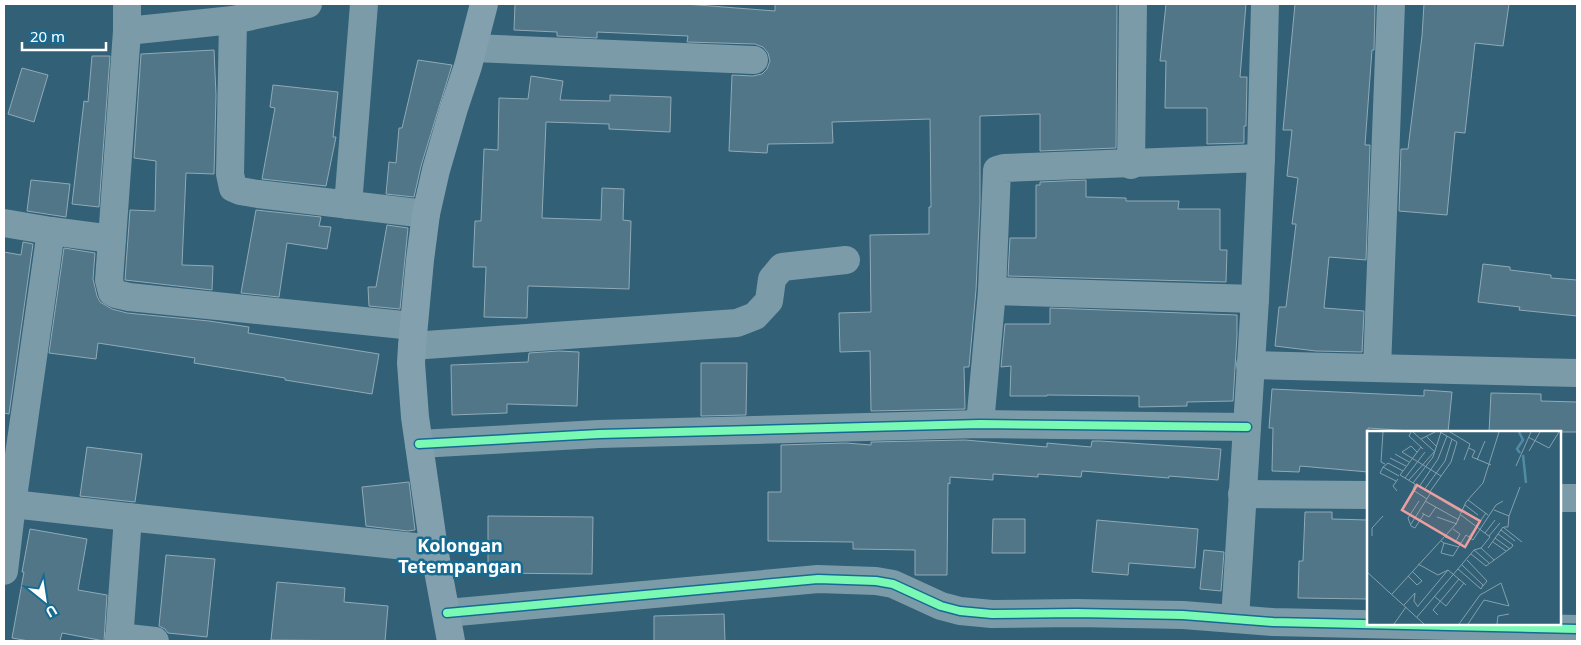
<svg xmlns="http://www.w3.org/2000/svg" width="1581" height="645" font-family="'Noto Sans',sans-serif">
  <rect width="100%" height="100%" fill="#326076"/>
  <g fill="#517687" stroke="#90aab7">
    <path d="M515 4H685L775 11V4H1117L1116 148 1040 151V114L980 116V202L976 290 969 367H964L965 409 871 411 870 351 840 352 839 313 871 312 870 235 929 234V207H931L930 119 832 122 833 143 768 144 767 153 729 151 732 75 753 76 762 74 767 69 770 61 768 53 763 47 755 44 687 42 688 36 597 32V38L557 36V32L514 30Z"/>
    <path d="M1166 4H1246L1240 77H1247L1246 126H1244V143L1207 144V108H1165L1166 61H1160Z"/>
    <path d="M1295 4H1375L1374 50H1372L1365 145H1370L1366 260 1329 257 1324 308 1364 311 1362 352 1316 351 1275 346 1279 307H1286L1296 224H1292L1298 178 1287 176 1292 130H1283Z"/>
    <path d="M1424 4H1509L1503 46 1475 43 1465 133 1455 132 1447 215 1399 211 1401 149H1408L1422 36Z"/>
    <path d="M214 50 216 95 214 174 186 173 182 265 213 266 212 290 125 280 130 210 155 211 156 161 134 158 141 54Z"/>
    <path d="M92 56H110L99 207 72 204 84 101 88 102Z"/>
    <path d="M418 60 452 65 421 166 414 197 386 194 389 162 396 163 399 128H402Z"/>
    <path d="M22 68 48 75 34 122 8 114Z"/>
    <path d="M531 76 563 81 560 100 610 101V95L671 97 670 132 609 129V124L546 122 542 218 601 220 602 188 624 189 623 220 631 221 629 289 528 286 527 318 484 317 486 267H473L475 221H481L484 149 498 150 499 98 528 99Z"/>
    <path d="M273 85 338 92 333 137H336L326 186 262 179 275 108 270 107Z"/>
    <path d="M31 180 70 184 66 217 27 211Z"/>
    <path d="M1086 180V197L1126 198V201H1179L1178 209H1220V250H1227L1226 282 1008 276 1010 238H1036V185H1040V182Z"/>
    <path d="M256 210 321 217 319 226 331 227 327 249 287 243 279 297 241 293Z"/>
    <path d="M387 225 408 228 400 309 369 306 368 287H376Z"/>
    <path d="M23 242 33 244 9 414 4 413V252L21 255Z"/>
    <path d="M64 248 95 253 93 279 97 296 100 302 112 309 127 313 209 321 249 327 248 333 379 354 372 394 285 380V378L194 363 195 358 98 343 96 359 49 353Z"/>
    <path d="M1483 264 1510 267V270L1551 275V278L1577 280V316L1519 310 1520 307 1478 302Z"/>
    <path d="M1050 308 1237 315V335L1233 401 1187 402V406L1139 407V396L1047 395V396H1010L1011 366 1001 367 1005 324H1050Z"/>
    <path d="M559 351 579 352 577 406 507 404V413L452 415 451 365 528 362 529 353Z"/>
    <path d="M701 363H747L746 415 701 416Z"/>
    <path d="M1272 389 1424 396V390L1452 392 1448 432H1425L1368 428V472L1300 466 1299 472 1272 471 1273 428H1269Z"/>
    <path d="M1491 393 1541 394V401L1577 402V432H1489Z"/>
    <path d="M965 440 1047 447V443L1091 447 1092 441H1100L1221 449 1218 480 1169 476V478L1082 471 1081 477 1038 474V477L993 474V480L950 477V484L948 483 947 575H915V550L853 549V542L768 541V492H781V445L846 443 871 445V442Z"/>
    <path d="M87 447 142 454 135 502 80 496Z"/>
    <path d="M409 482 415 530 408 531 366 526 362 487Z"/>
    <path d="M1305 512H1332V519L1368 520V599L1298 598 1299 561H1303Z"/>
    <path d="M488 516 593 517 592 574 488 573Z"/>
    <path d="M993 519H1025V553H992Z"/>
    <path d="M1097 520 1198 529 1195 568 1129 563 1128 575 1092 572Z"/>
    <path d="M30 529 87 539 78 590 107 595 104 641 62 633 60 641H29L12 638 24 572H22Z"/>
    <path d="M1204 550 1224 552 1221 591 1200 589Z"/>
    <path d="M166 555 215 559 207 637 168 633 165 629 159 626Z"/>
    <path d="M277 582 345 588 344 602 388 606 385 641 271 640Z"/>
    <path d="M724 614 725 641H654V616Z"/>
  </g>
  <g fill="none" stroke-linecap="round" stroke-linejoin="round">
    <g stroke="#7b9ba9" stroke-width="28">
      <path d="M233 20 230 174 233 188 240 191 258 194 426 214"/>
      <path d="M127 31 233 20 308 4"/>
      <path d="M473 48 754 60"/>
      <path d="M1131 165 1133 4"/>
      <path d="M348 205 364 4"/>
      <path d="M4 223 51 231 12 504 4 571"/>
      <path d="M51 231 112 239 127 31V4"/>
      <path d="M112 239 109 280 112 292 116 294 129 297 413 326"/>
      <path d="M992 291 1255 299"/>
      <path d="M412 346 737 323 755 316 769 301 772 279 782 267 846 260"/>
      <path d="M1250 365 1577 373"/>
      <path d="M1377 368 1391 4"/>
      <path d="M980 424 992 291 997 170 1004 168 1261 158"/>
      <path d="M419 444 599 434 980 424 1247 427"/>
      <path d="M1242 494 1368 495"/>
      <path d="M1560 498H1577"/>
      <path d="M4 503 128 517 434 549"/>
      <path d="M447 613 818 579 876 581 893 584 941 606 960 611 992 614 1076 613 1183 615 1273 622 1577 629"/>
      <path d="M1235 619 1255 299 1261 158 1265 4"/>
      <path d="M119 637 155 641"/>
      <path d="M119 641 128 517"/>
    </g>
    <path stroke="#82a0ad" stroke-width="28" d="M451 641 434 549 415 417 411 363 412 346 420 260 426 214 436 170 454 108 468 66 484 4"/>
    <defs>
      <g id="cycleway">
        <path d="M419 444 599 434 980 424 1247 427"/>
        <path d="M447 613 818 579 876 581 893 584 941 606 960 611 992 614 1076 613 1183 615 1273 622 1577 629"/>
      </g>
    </defs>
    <use href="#cycleway" stroke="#166b92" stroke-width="11"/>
    <use href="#cycleway" stroke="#7af9b4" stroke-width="8"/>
  </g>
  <g text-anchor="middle" stroke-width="5" stroke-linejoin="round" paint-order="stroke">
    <g font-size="18" font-weight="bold" fill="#fff" stroke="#166b92">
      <text x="460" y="552">Kolongan<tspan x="460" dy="21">Tetempangan</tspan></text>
    </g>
  </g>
  <g transform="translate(1367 431)">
    <rect width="194" height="194" fill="#326076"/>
    <path fill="none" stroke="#508ba4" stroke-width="2.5" d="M152 1 156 9 150 18 153 22M156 24 159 52"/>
    <path fill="none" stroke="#84a0ad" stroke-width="1" d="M16 1 14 31 18 33M44 1 42 5 56 18M46 1 67 20M83 1 103 13 97 29M59 5 70 16M161 6 182 17 192 1M54 8 68 1M54 16 33 44 94 81M102 17 108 20 105 26 124 34M162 20 173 1M50 21 44 15 35 21 74 45M28 23 42 31M23 27 39 35M110 29 118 10M149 35 164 1M16 36 32 45M38 47 58 21M42 49 68 20M29 50 13 42 16 36 21 32 36 40M46 52 66 26 74 1M48 53 46 59 60 68M52 56 71 28 80 5M57 59 78 30 85 8M30 60 26 55 31 48M62 62 84 31 90 11 73 1M101 69 121 84M52 70 41 87 44 95 48 97 57 83M58 70 92 89M98 74 111 84M96 79 108 88M127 79 142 85 153 56M55 82 62 86 69 76M119 82 102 106 106 109 129 74 136 70M70 86 90 93M44 93 63 63M137 96H141L142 85M86 98 93 103 89 110M134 99 148 110M118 102 128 89M5 105V97L16 85M122 105 133 92M78 106 94 112M128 107 143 118M74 110 77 112 74 122 86 125 99 104 102 106M126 111 139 120M77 112 92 116M114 117 127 129M121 117 136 96 155 111M107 119 122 132M104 123 119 135 145 116 146 114 131 103M100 129 120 150 116 155M51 133 71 144 81 139M91 138 114 158 116 154 95 134M0 141 57 193M41 145 50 154 55 150 45 140M25 163 89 93 99 71 116 52 132 1M67 165 79 175 97 152M37 174 48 162 47 170 51 176M51 175 81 139 99 154M71 184 66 179 92 148M50 186 107 119 114 117 123 106 94 84M27 193 39 176M92 193 113 164 134 152 142 175 117 169 101 193M130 193 131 185 142 183"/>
    <path fill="#ed9e9e" fill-opacity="0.15" stroke="#ed9e9e" stroke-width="2.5" d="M50 54 113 90 98 116 35 79Z"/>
    <rect width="194" height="194" fill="none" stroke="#fff" stroke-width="2.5"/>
  </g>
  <rect width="1581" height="645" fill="none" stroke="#ffffff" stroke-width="10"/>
  <g transform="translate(45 600) rotate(150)" stroke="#166b92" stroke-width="4" paint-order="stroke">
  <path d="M0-4L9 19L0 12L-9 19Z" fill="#ffffff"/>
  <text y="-8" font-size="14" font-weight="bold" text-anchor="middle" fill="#ffffff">U</text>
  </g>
  <path d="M22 42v8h84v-8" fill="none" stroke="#ffffff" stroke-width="2.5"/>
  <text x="30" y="42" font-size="15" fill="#ffffff" stroke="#166b92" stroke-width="4" paint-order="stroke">20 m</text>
</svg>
